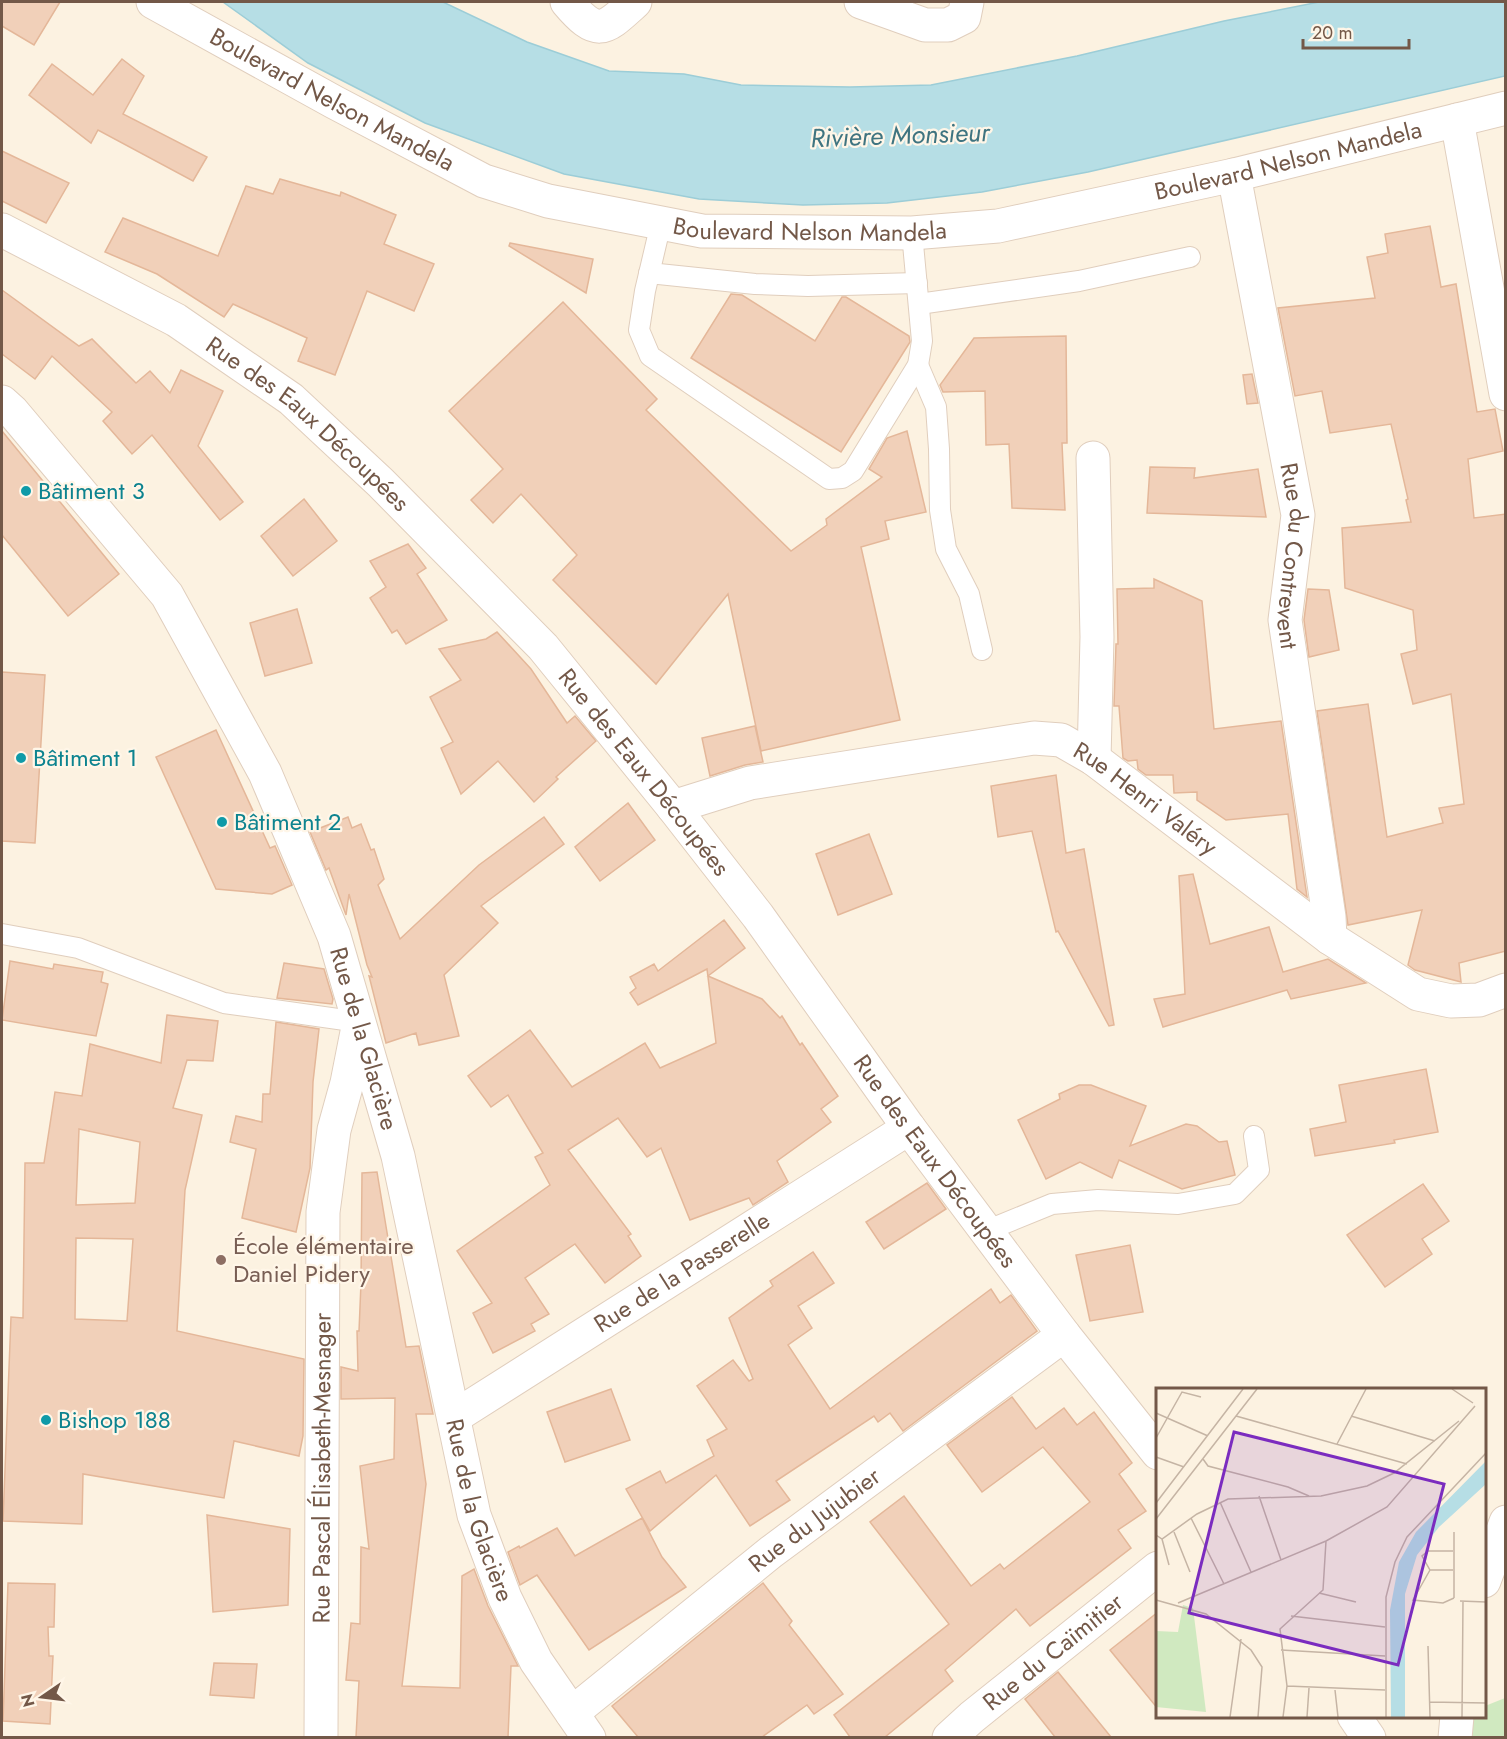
<svg xmlns="http://www.w3.org/2000/svg" width="1507" height="1739" font-family="Jost,sans-serif">
  <rect width="100%" height="100%" fill="#fcf2e1"/>
  <path fill="#d0e9c0" d="M1505 1698V1737L1455 1738 1458 1716H1484L1485 1706Z"/>
  <path fill="#b6dee5" stroke="#9ccdd7" stroke-width="1.5" d="M223 2H443L527 42 609 71 684 74 741 85 850 87 931 85 1077 56 1224 21 1319 2H1505V76L1088 172 982 192 887 203 803 205 699 199 564 174 425 123 308 63Z"/>
  <g fill="#f1d0b9" stroke="#e4b799" stroke-width="1.5" fill-rule="evenodd">
    <path d="M2 2H60L34 45 2 26Z"/>
    <path d="M122 59 144 76 123 114 207 157 193 181 98 130 91 143 29 95 52 64 93 95Z"/>
    <path d="M2 151 69 183 46 223 2 201Z"/>
    <path d="M280 179 340 196 341 192 396 215 384 244 434 264 414 311 367 291 335 375 298 361 307 338 233 304 224 317 157 274 105 252 123 218 218 256 246 186 273 194Z"/>
    <path d="M1430 226 1441 287 1456 284 1477 412 1495 409 1503 451 1468 459 1474 518 1506 514V951L1459 963 1461 982 1415 970 1408 965 1422 910 1348 925 1317 711 1368 704 1387 837 1443 823 1439 808 1464 804 1451 694 1413 704 1401 654 1417 650 1413 610 1345 588 1342 528 1411 522 1406 500 1408 499 1391 424 1330 433 1322 391 1295 396 1278 308 1375 298 1367 257 1388 253 1385 234Z"/>
    <path d="M510 243 593 259 586 293 509 246Z"/>
    <path d="M2 290 79 346 92 339 136 383 150 371 170 393 181 370 223 391 198 446 243 502 220 520 152 435 132 454 103 421 112 412 52 356 35 379 2 354Z"/>
    <path d="M731 294 742 295 815 341 842 297H846L909 336 910 342 841 452 691 358Z"/>
    <path d="M563 302 657 399 646 410 791 551 827 525 826 519 882 477 869 469 887 438 907 431 926 512 885 521 889 539 861 547 900 720 761 751 728 594 656 684 553 580 577 555 521 494 493 523 471 500 503 469 449 411Z"/>
    <path d="M1066 336 1067 443H1062L1065 510 1012 508 1009 444 986 445 985 391 943 392 940 385 974 338Z"/>
    <path d="M1252 374 1258 403 1247 404 1243 375Z"/>
    <path d="M2 431 119 574 68 616 2 535Z"/>
    <path d="M1150 467 1195 468 1194 478 1258 469 1266 517 1147 513Z"/>
    <path d="M304 499 337 541 293 576 261 536Z"/>
    <path d="M408 544 426 568 417 574 447 620 406 644 397 630 392 633 370 598 386 587 370 561Z"/>
    <path d="M1154 579 1202 601 1214 729 1281 721 1307 897 1297 889 1288 814 1226 820 1197 800V792L1174 793 1173 775H1146L1138 769 1137 760 1128 761 1123 758 1119 706H1114L1116 644H1118L1117 589 1154 588Z"/>
    <path d="M1308 589 1329 590 1339 650 1309 657 1304 620Z"/>
    <path d="M297 609 312 663 265 676 250 623Z"/>
    <path d="M497 632 531 669 567 723 575 716 596 741 556 777 558 779 534 802 498 761 461 794 441 748 453 742 430 697 461 680 439 649 486 639Z"/>
    <path d="M2 672 45 675 35 843 2 841Z"/>
    <path d="M755 726 763 762 745 765 710 776 702 738Z"/>
    <path d="M216 730 270 848 275 846 292 885 272 894 216 889 156 757Z"/>
    <path d="M1056 775 1066 853 1084 849 1114 1025 1109 1026 1058 931 1056 932 1032 831 998 837 991 786Z"/>
    <path d="M628 803 655 840 600 881 575 847Z"/>
    <path d="M348 817 352 828 361 824 371 850 374 849 384 879 378 885 400 939 479 865 544 817 564 844 481 906 498 923 444 975 459 1036 419 1045 416 1033 386 1043 369 976 372 977 367 965 349 894 346 915 329 868 326 870 310 832Z"/>
    <path d="M869 834 892 894 838 915 816 854Z"/>
    <path d="M1193 874 1210 944 1269 927 1283 972 1328 959 1366 983 1291 999 1287 990 1163 1027 1154 999 1185 994 1179 876Z"/>
    <path d="M724 920 745 948 708 976 762 999 780 1018 782 1016 800 1045 802 1043 838 1096 821 1109 831 1122 777 1161 788 1182 753 1205 749 1198 690 1220 661 1148 647 1157 618 1118 568 1150 631 1234 628 1236 641 1256 605 1283 575 1244 525 1278 549 1314 531 1324 535 1331 493 1353 473 1313 492 1303 457 1251 550 1185 535 1157 543 1153 508 1095 491 1107 468 1076 530 1030 572 1087 645 1043 660 1068 716 1043 707 969 638 1005 630 993 636 988 630 977 654 964 658 971Z"/>
    <path d="M10 961 53 969 54 964 103 972 101 982 108 984 96 1036 2 1020Z"/>
    <path d="M284 963 324 969 333 999 332 1004 277 998Z"/>
    <path d="M167 1015 218 1021 213 1061 187 1060 173 1108 202 1115 185 1190 177 1331 304 1359 303 1436 299 1456 234 1441 224 1498 83 1474 82 1524 3 1521 11 1317 23 1318 25 1163H44L55 1092 82 1096 90 1044 161 1063ZM79 1129 140 1142 135 1203 76 1205ZM76 1238 133 1239 127 1321 75 1319Z"/>
    <path d="M276 1022 319 1029 313 1082 310 1168 296 1232 242 1218 256 1149 230 1142 236 1116 262 1122 263 1094H270Z"/>
    <path d="M1426 1069 1438 1132 1394 1140 1395 1143 1315 1156 1310 1129 1346 1122 1339 1085Z"/>
    <path d="M1079 1085H1091L1146 1106 1130 1146 1186 1124 1197 1126 1219 1142 1227 1141 1235 1175 1182 1189 1119 1160 1112 1178 1080 1162 1046 1179 1018 1120 1060 1099 1059 1094Z"/>
    <path d="M377 1172 406 1347 419 1346 433 1414H416L426 1484 402 1686 460 1688 462 1576 474 1569 488 1606 518 1666H511L508 1737H356L359 1681 346 1680 351 1623 360 1624 361 1547 369 1549 360 1466 394 1459 395 1398 341 1399V1367L358 1371 357 1331H359L361 1283 362 1173Z"/>
    <path d="M927 1183 946 1209 884 1249 866 1222Z"/>
    <path d="M1423 1184 1449 1221 1422 1239 1432 1254 1385 1287 1347 1235Z"/>
    <path d="M1130 1245 1143 1312 1090 1321 1076 1255Z"/>
    <path d="M813 1252 834 1283 798 1306 812 1328 788 1345 830 1409 991 1289 1000 1303 1011 1295 1037 1331 903 1431 890 1413 878 1422 874 1416 776 1481 790 1500 750 1526 716 1475 650 1531 626 1489 660 1471 666 1483 714 1456 707 1440 727 1429 697 1386 733 1360 749 1381 753 1379 729 1318 773 1286 770 1281Z"/>
    <path d="M611 1389 630 1440 565 1462 547 1412Z"/>
    <path d="M1012 1397 1036 1429 1064 1408 1077 1425 1094 1412 1132 1463 1119 1474 1146 1511 1118 1530 1131 1548 1030 1626 1016 1609 945 1670 953 1681 885 1737H850L834 1715 949 1624 870 1522 904 1496 971 1586 1000 1564 1004 1569 1090 1502 1043 1447 982 1492 947 1445Z"/>
    <path d="M207 1515 290 1529 288 1605 213 1612Z"/>
    <path d="M642 1518 662 1557 686 1587 589 1650 537 1575 520 1585 508 1552 519 1546 520 1548 557 1528 575 1556Z"/>
    <path d="M8 1583 55 1584 54 1627H48L49 1656H53L50 1724 3 1721Z"/>
    <path d="M763 1583 792 1621 789 1625 843 1694 814 1714 807 1705 762 1737H638L612 1706Z"/>
    <path d="M1158 1612V1709L1110 1650Z"/>
    <path d="M214 1663 257 1664 254 1698 210 1695Z"/>
    <path d="M1058 1672 1111 1737H1055L1025 1699Z"/>
  </g>
  <g fill="none" stroke-linecap="round" stroke-linejoin="round">
    <defs>
      <g id="service">
        <path d="M661 223 645 291 639 330 650 356 829 479 842 478 853 471 918 365 922 341 912 233"/>
        <path d="M649 273 755 284 808 286 917 283"/>
        <path d="M919 304 1079 281 1190 257"/>
        <path d="M918 365 936 407 939 449 940 510 946 549 969 594 982 650"/>
        <path d="M2 934 78 948 224 1003 359 1022"/>
        <path d="M986 1231 1052 1204 1098 1200 1178 1204 1235 1194 1259 1170 1254 1136"/>
      </g>
      <g id="minor">
        <path d="M567 2C598 39 605 29 635 2"/>
        <path d="M861 2 925 25H948L964 17 967 2"/>
        <path d="M1457 120 1506 394"/>
        <path id="s1" d="M1234 175 1298 515 1285 620 1329 917 1330 938"/>
        <path id="s2" d="M2 230 176 320 291 399 381 483 543 647 673 807 758 916 909 1128 1064 1335 1158 1453"/>
        <path id="s3" d="M2 402 12 411 167 595 265 773 334 936 398 1156 474 1515 505 1598 536 1661 589 1738"/>
        <path d="M1093 458 1097 637 1094 759"/>
        <path id="s4" d="M673 807 750 783 1034 738 1061 740 1094 759 1330 938 1418 994 1451 1001 1479 1000 1506 990"/>
        <path id="s5" d="M454 1417 909 1128"/>
        <path d="M1484 1581 1506 1522"/>
        <path id="s6" d="M572 1713 771 1552 1064 1335"/>
        <path d="M1354 1716 1369 1738"/>
        <path id="s7" d="M321 1738 323 1212 334 1130 347 1083 358 1027"/>
        <path id="s8" d="M949 1738 972 1717 1158 1568"/>
        <path d="M1455 1738 1457 1716"/>
      </g>
      <g id="tertiary">
        <path id="s9" d="M153 2 334 102 484 181 548 201 702 231 912 233 998 226 1234 175 1506 108"/>
      </g>
    </defs>
    <use href="#service" stroke="#e0cebd" stroke-width="22"/>
    <use href="#minor" stroke="#e0cebd" stroke-width="35"/>
    <use href="#tertiary" stroke="#e0cebd" stroke-width="35"/>
    <use href="#service" stroke="#fff" stroke-width="20"/>
    <use href="#minor" stroke="#fff" stroke-width="33"/>
    <use href="#tertiary" stroke="#fff" stroke-width="33"/>
  </g>
  <g fill="#0f9aa8" stroke="#fff6e8" stroke-width="2">
    <circle cx="26" cy="491" r="6"/>
    <circle cx="21" cy="758" r="6"/>
    <circle cx="222" cy="822" r="6"/>
    <circle cx="46" cy="1420" r="6"/>
  </g>
  <circle fill="#8d6e63" stroke="#fff6e8" stroke-width="2" cx="221" cy="1260" r="6"/>
  <g text-anchor="middle" stroke-width="4.5" stroke-linejoin="round" paint-order="stroke">
    <g font-size="24" fill="#735848" stroke="#fff6e8">
      <text dy="8" stroke="none"><textPath href="#s9" startOffset="204">Boulevard Nelson Mandela</textPath></text>
      <text dy="8" stroke="none"><textPath href="#s9" startOffset="1194">Boulevard Nelson Mandela</textPath></text>
      <text dy="8" stroke="none"><textPath href="#s9" startOffset="708">Boulevard Nelson Mandela</textPath></text>
      <text dy="8" stroke="none"><textPath href="#s2" startOffset="364">Rue des Eaux Découpées</textPath></text>
      <text dy="8" stroke="none"><textPath href="#s1" startOffset="387">Rue du Contrevent</textPath></text>
      <text dy="8" stroke="none"><textPath href="#s2" startOffset="850">Rue des Eaux Découpées</textPath></text>
      <text dy="8" stroke="none"><textPath href="#s4" startOffset="498">Rue Henri Valéry</textPath></text>
      <text dy="8" stroke="none"><textPath href="#s3" startOffset="741">Rue de la Glacière</textPath></text>
      <text dy="8" stroke="none"><textPath href="#s2" startOffset="1336">Rue des Eaux Découpées</textPath></text>
      <text dy="8" stroke="none"><textPath href="#s5" startOffset="270">Rue de la Passerelle</textPath></text>
      <text dy="8" stroke="none"><textPath href="#s7" startOffset="270">Rue Pascal Élisabeth-Mesnager</textPath></text>
      <text dy="8" stroke="none"><textPath href="#s3" startOffset="1227">Rue de la Glacière</textPath></text>
      <text dy="8" stroke="none"><textPath href="#s6" startOffset="310">Rue du Jujubier</textPath></text>
      <text dy="8" stroke="none"><textPath href="#s8" startOffset="135">Rue du Caïmitier</textPath></text>
    </g>
    <g font-size="24" fill="#0d838f" stroke="#fff6e8" text-anchor="start">
      <text x="38" y="499">Bâtiment 3</text>
      <text x="33" y="766">Bâtiment 1</text>
      <text x="234" y="830">Bâtiment 2</text>
      <text x="58" y="1428">Bishop 188</text>
    </g>
    <g font-size="24" fill="#785e54" stroke="#fff6e8" text-anchor="start">
      <text x="233" y="1254">École élémentaire<tspan x="233" dy="28">Daniel Pidery</tspan></text>
    </g>
    <g font-size="26" font-style="italic" fill="#3f7480" stroke="#fff6e8">
      <text transform="translate(900 135) rotate(-2)" y="9">Rivière Monsieur</text>
    </g>
  </g>
  <g transform="translate(1156 1388)">
    <rect width="330" height="330" fill="#fcf2e1"/>
    <path d="M27 217 37 220 50 324 0 319V243L22 244Z" fill="#d0e9c0"/>
    <path d="M330 73V96L283 139 261 167 249 206V329H235L234 222 243 174 260 144Z" fill="#b6dee5"/>
    <path fill="none" stroke="#c5b4a4" stroke-width="1.5" d="M296 1 317 15M0 25 52 48M80 28 251 76M195 28 279 53M0 50 26 4 45 9M181 56 210 1M0 69 28 79M47 71 52 78 132 99 153 108M103 108 125 172M64 114 95 184M0 115 87 1M35 130 68 196M0 131 101 1M18 144 34 184M298 144V210M0 147 6 151 41 126 72 111 165 108 211 98 238 85 303 33M6 151 13 177M274 182 257 212 287 215 298 210M297 182H274L266 168 272 163H297M163 205 200 214M0 212 50 226 95 262 106 279 102 329M304 213 330 214M22 215 170 153 231 119 319 18M135 228 229 239M272 258 274 329M125 262 229 268M131 298 229 302M179 302 182 329M273 314 330 315M74 329 85 251M127 329 131 298 124 241 167 202 170 153M151 329 153 300M230 329V209L239 174 251 149 330 65M306 329 307 213"/>
    <path fill="#7b2cbf" fill-opacity="0.15" stroke="#7b2cbf" stroke-width="3" d="M78 44 288 96 242 277 33 225Z"/>
    <rect width="330" height="330" fill="none" stroke="#735848" stroke-width="3"/>
  </g>
  <rect width="1507" height="1739" fill="none" stroke="#735848" stroke-width="6"/>
  <g transform="translate(42 1697) rotate(256)" stroke="#fff6e8" stroke-width="4.5" paint-order="stroke">
  <path d="M0-4.5L10 22L0 15L-10 22Z" fill="#735848"/>
  <text y="-9" font-size="16" font-weight="bold" text-anchor="middle" fill="#735848">N</text>
  </g>
  <path d="M1303 39v9h106v-9" fill="none" stroke="#735848" stroke-width="3"/>
  <text x="1312" y="39" font-size="18" fill="#735848" stroke="#fff6e8" stroke-width="4.5" paint-order="stroke">20 m</text>
</svg>
